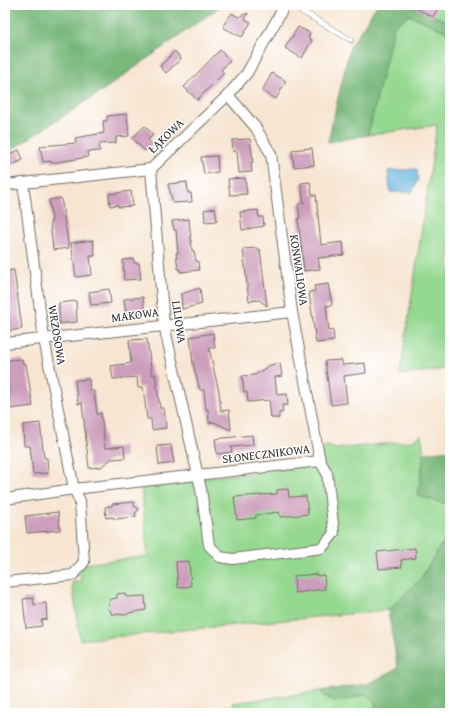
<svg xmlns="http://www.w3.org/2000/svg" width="455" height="718" font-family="'Gentium Book Plus',serif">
  <rect width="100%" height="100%" fill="#fff"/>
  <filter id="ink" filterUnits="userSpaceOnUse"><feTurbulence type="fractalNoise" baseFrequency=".025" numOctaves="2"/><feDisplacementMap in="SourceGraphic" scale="8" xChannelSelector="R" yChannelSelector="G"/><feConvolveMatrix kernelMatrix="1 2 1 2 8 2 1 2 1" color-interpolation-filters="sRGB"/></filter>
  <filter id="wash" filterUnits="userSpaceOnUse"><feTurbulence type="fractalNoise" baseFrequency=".012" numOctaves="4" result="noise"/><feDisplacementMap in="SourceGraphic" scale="16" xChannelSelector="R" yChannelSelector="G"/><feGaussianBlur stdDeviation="0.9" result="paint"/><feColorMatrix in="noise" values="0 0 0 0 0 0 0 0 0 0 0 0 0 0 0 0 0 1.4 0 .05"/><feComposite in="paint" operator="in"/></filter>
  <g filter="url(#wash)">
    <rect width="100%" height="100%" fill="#f7e5d1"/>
    <g fill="#95d890" stroke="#60825e">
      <path d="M407 5H450V22L407 6Z"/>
      <path d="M409 15 450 33V368L400 375 437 125 368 135 393 26Z"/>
      <path d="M421 435 424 453 418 496 450 505V545H441L420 580 388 610 80 640 72 582H82L76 565 148 556 141 485 317 465 326 445 335 449 412 441Z"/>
      <path d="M320 691C334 707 347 699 366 694L375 702 377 713H235L233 703Z"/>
    </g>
    <g fill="#78b87a" stroke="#527252">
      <path d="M5 5H222L102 91 5 154Z"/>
      <path d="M377 5H407L449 22 450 20V33L409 15 394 26 368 135 328 142 350 47Z"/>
      <path d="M450 450V505L418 496 424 453Z"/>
      <path d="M441 545H450V707L447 713H377L375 702 366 694C347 699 334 708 320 691L368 684 398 668 388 610 420 580Z"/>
    </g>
    <path fill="#62b4de" stroke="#467084" d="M417 169 418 180 412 192H390L388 171Z"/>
    <g id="blocks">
      <g fill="#cd9dbc">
        <path d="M410 5H429L437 9 433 17Z"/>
        <path d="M232 13 238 17 248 13 245 19 251 22 242 37 224 28V24Z"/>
        <path d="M298 27 310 33 308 38 312 40 302 58 285 48Z"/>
        <path d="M220 50 230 61 221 70 224 73 197 100 184 87Z"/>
        <path d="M175 51 181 59 166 73 160 66Z"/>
        <path d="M272 73 286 81 276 99 262 91Z"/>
        <path d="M127 114 129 136 116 137V143L99 144 100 151 87 152 88 157 51 163V161L43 162 40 146 76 143 75 138 104 133 103 121H107V116Z"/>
        <path d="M145 126 153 135 148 140 152 144 145 151 132 138Z"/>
        <path d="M250 139 253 162H251L252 172 239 173 237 151 233 152 232 140Z"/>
        <path d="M312 148 314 165 294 167 292 150Z"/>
        <path d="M19 150 23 160 5 168V156Z"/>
        <path d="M217 156 218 172 204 174 201 157Z"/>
        <path d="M245 178 247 194 230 195 228 179Z"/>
        <path d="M187 182 188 193H191L192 202 173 203 168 184Z"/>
        <path d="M310 182 312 195H316L321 245 343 242 344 255 318 258 320 269 304 271 298 218H300L298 204 304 203 301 183Z"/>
        <path d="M131 191 133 206 118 207V205L110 206 109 194Z"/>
        <path d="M61 198 69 248 53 250 50 222 52 221 49 200Z"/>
        <path d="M215 208 217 221 205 222 204 210Z"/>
        <path d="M258 210 259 217H263L264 226 242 230 240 212Z"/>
        <path d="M189 219 192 251H194L196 261H198L199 270 180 272V269H178L176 253H178L176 230H174L172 221Z"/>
        <path d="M93 240 95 256H90L92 275 76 277 71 243Z"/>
        <path d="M257 248 258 250 260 249 267 306 259 300 249 301 243 249Z"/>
        <path d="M134 259V263H139L141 279 124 280 123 260Z"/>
        <path d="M14 270 22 329 8 331 5 318V271Z"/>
        <path d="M328 284 332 305 326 306 329 331 333 330 334 341 316 343 309 292 315 291 314 286Z"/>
        <path d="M200 288 202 304 182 309 181 294Z"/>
        <path d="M109 289 111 303 91 305 89 292Z"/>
        <path d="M143 297 145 313 126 315 124 299Z"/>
        <path d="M76 301 77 322 59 324V303Z"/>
        <path d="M213 333 215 348H209L219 392 221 411 229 410 231 430 214 422 209 423 208 409 206 410 204 390H200L193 364 190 337Z"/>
        <path d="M147 339 152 375 155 374 160 408H164L166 428 152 430 151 419H147L143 387 138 388 137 377 113 379 111 366 131 363 129 340Z"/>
        <path d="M22 359 23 364H26L33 406 10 409 7 360Z"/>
        <path d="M342 360V365L365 363 366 373 344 376 347 403 331 405 325 361Z"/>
        <path d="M280 363 282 376 275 377 277 395 287 394 288 405H282L283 412 279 413V418H271L269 400 248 402 247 392H244L242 376 255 375 270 365Z"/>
        <path d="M89 379 90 391H94L97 414 101 413 105 448 124 446 125 458 111 459 101 467 89 468 82 403 78 404 75 380Z"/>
        <path d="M40 423 44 458H47L48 473 33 474 30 446H24L23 425Z"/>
        <path d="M252 435 253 445 231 447 232 452 217 454 215 439Z"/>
        <path d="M171 445 174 463 159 465 157 446Z"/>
        <path d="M288 489 289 497 306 496 308 514 280 517 279 512 256 515V518L237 520 234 497 277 494V490Z"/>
        <path d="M134 502V506L139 509 135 514 136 517 114 519 113 517 106 518 105 507 112 506V504Z"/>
        <path d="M58 512 60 530 27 533 25 516Z"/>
        <path d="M415 548 416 558 401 560 402 567 379 569 377 552Z"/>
        <path d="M189 561 191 586 178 588 176 562Z"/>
        <path d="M317 574V576L324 575 325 589 295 593 294 576Z"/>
        <path d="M125 593 126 597 145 596 146 610 129 613 126 615 111 614V611L108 609 110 599 117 598V594Z"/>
        <path d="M33 598 34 605 46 603 47 619 41 620 42 626 26 628 23 599Z"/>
      </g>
    </g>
  </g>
  <g filter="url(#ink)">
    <use href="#blocks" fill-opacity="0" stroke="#726c65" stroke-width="1"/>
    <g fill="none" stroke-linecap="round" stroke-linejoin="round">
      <defs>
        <path id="lane" d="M291 5 351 40"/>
        <g id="street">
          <path d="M151 169 164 325 201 489 209 545 220 557 233 559 322 548 334 533 327 473 320 461 292 312 271 154 256 128 228 95"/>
          <path d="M5 185 151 169 228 95 247 73 285 5"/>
          <path d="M5 343 292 312"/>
          <path d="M5 499 74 489 320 461"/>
          <path d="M5 582 73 575 84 562 80 501 74 489 44 339 23 183"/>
        </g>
      </defs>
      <use href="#lane" stroke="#726c65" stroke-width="6"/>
      <use href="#street" stroke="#726c65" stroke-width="12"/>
      <use href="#lane" stroke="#fff" stroke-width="5"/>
      <use href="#street" stroke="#fff" stroke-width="10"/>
    </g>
  </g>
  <g text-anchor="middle" stroke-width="3" stroke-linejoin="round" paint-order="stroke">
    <g font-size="12" fill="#2b2b2b" stroke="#fff">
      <text transform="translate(166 136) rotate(-44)" y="4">ŁĄKOWA</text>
      <text transform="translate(299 270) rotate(82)" y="4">KONWALIOWA</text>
      <text transform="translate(135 315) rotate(-7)" y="4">MAKOWA</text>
      <text transform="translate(179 322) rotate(82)" y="4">LILIOWA</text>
      <text transform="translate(57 335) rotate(81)" y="4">WRZOSOWA</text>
      <text transform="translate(266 454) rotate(-7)" y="4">SŁONECZNIKOWA</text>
    </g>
  </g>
  <rect width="455" height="718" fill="none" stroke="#fff" stroke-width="20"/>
</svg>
